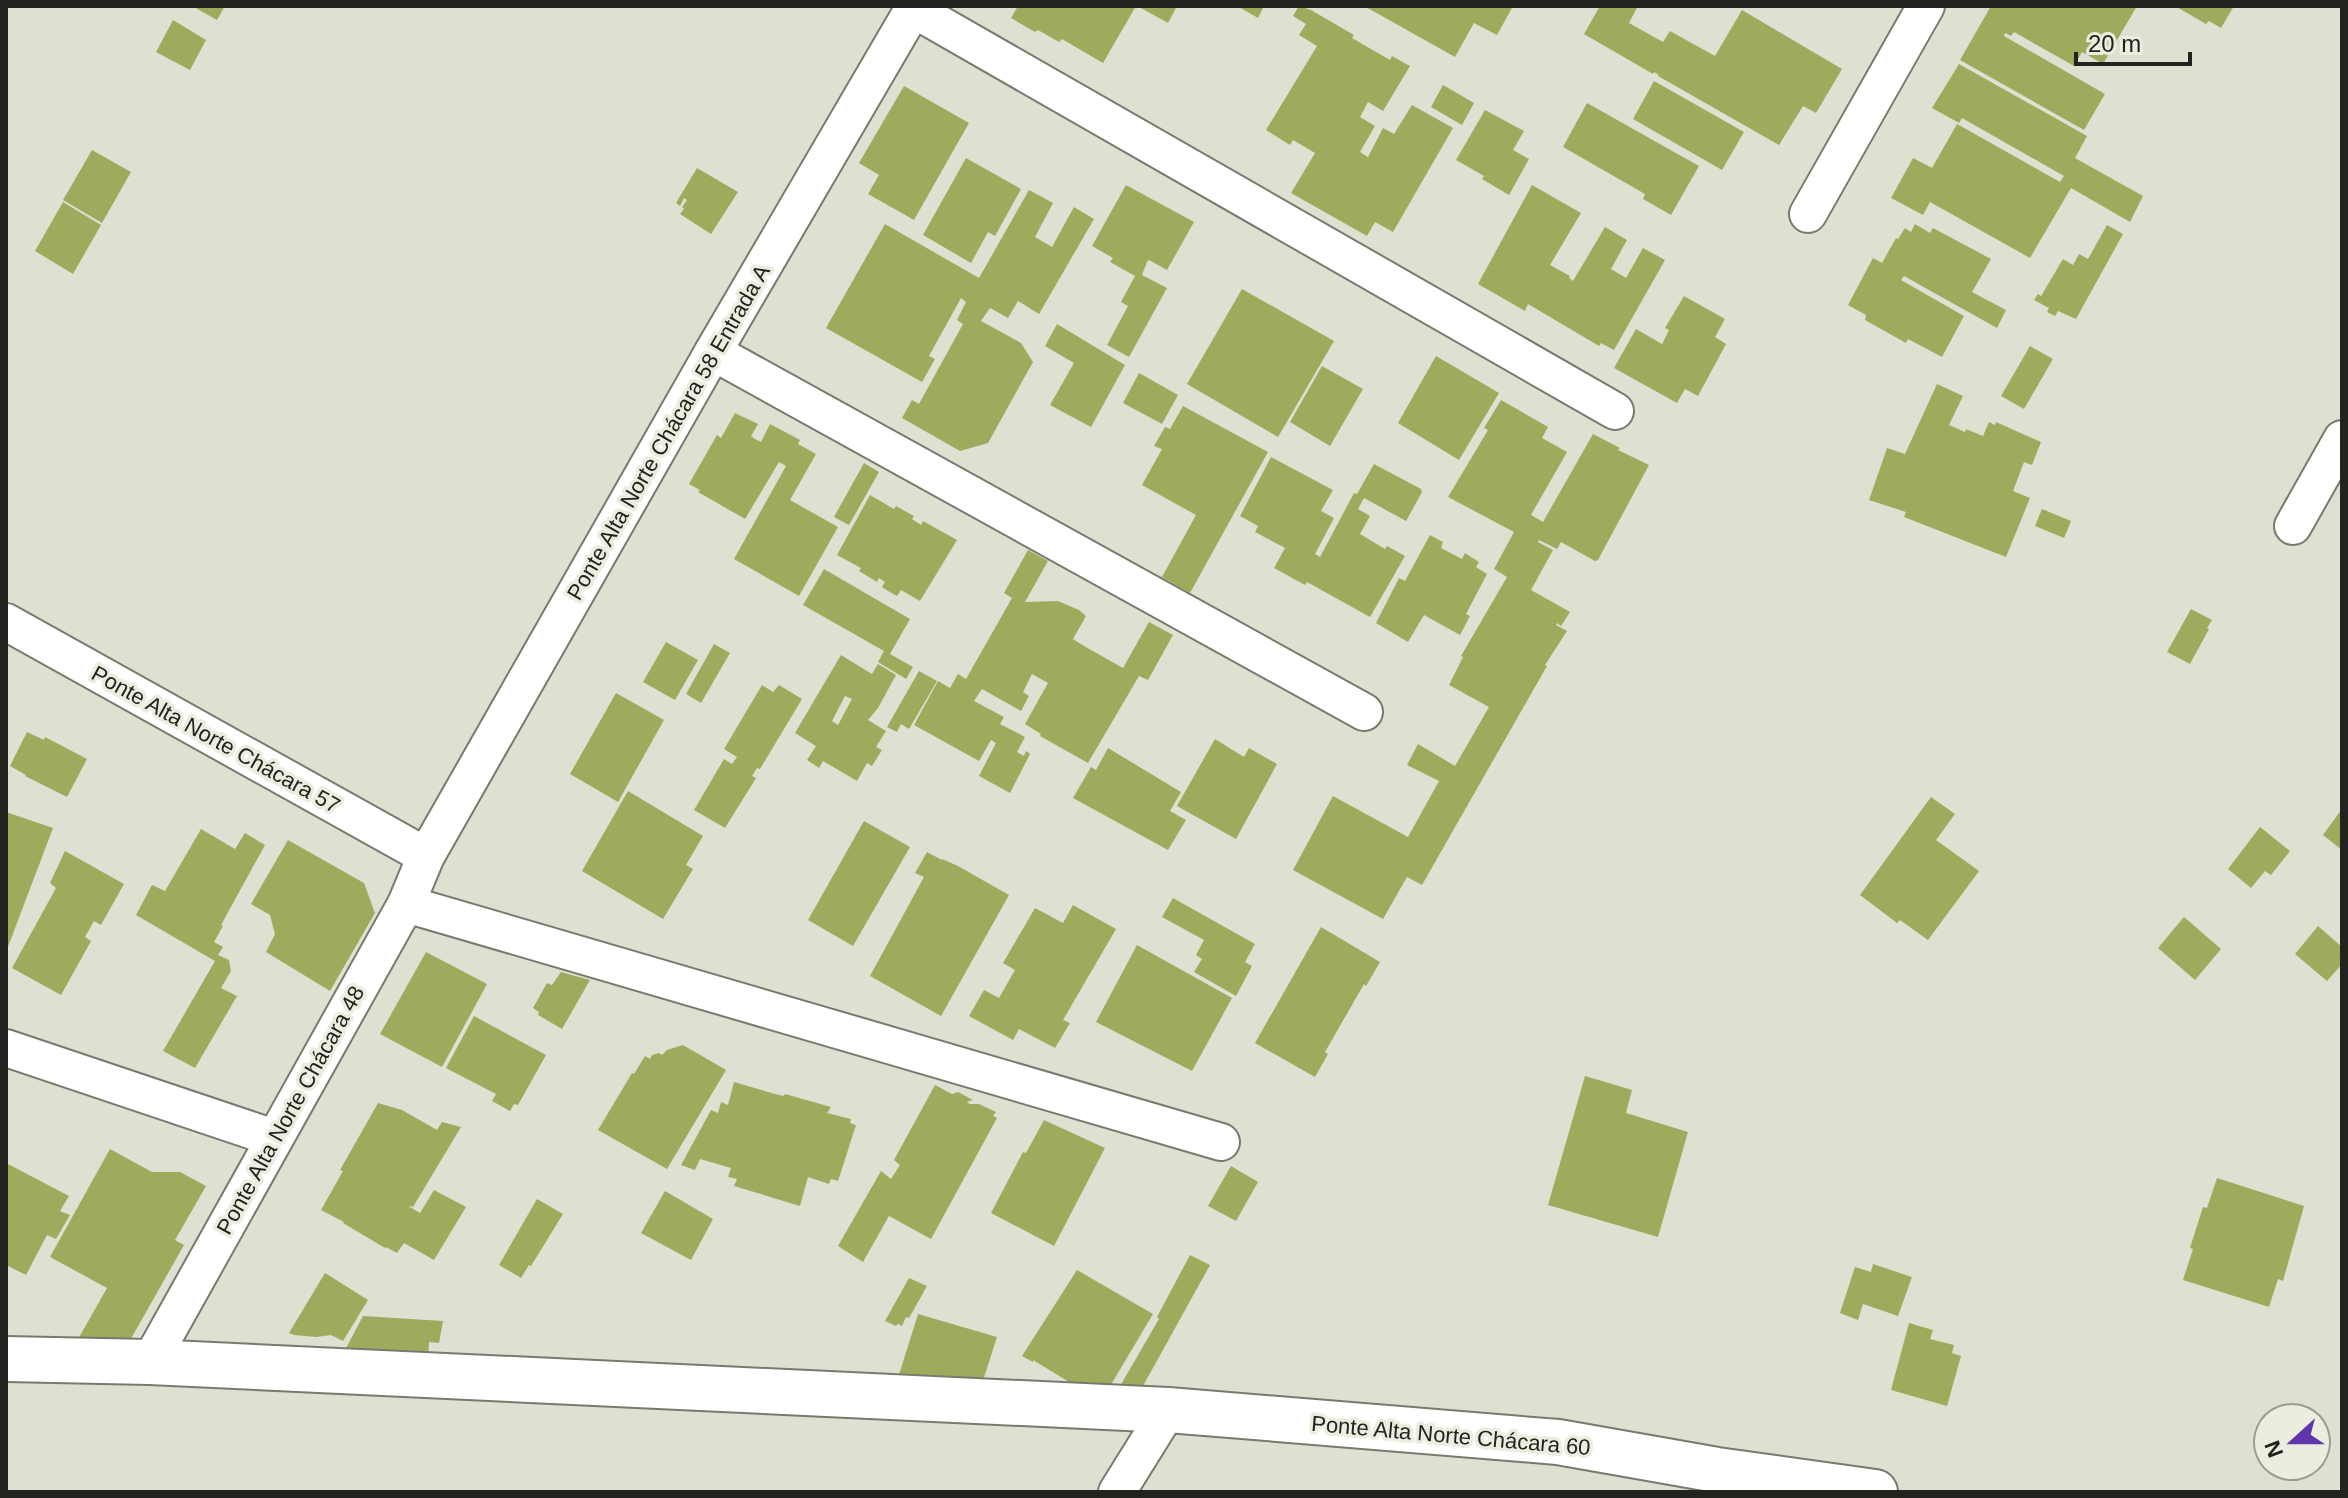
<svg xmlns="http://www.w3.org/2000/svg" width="2348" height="1498" font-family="Helvetica,sans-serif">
  <rect width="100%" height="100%" fill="#dee0d2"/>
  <g fill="#a0aa5d" fill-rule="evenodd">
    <path d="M192 6H225L217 20Z"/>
    <path d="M1018 6H1136L1103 63 1062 39 1059 42 1038 30 1035 32 1011 18Z"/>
    <path d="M1142 6H1177L1168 23 1141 8Z"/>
    <path d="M1237 6H1264L1258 18Z"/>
    <path d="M1299 6 1311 10 1354 35 1352 38 1390 60 1392 56 1410 66 1383 111 1368 102 1360 117 1375 126 1360 152 1368 157 1383 128 1394 134 1412 105 1453 128 1393 232 1375 222 1367 236 1291 193 1315 153 1293 140 1290 145 1266 130 1317 46 1299 35 1306 24 1293 16Z"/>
    <path d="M1364 6H1513L1497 35 1474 23 1455 57Z"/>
    <path d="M1600 6H1638L1629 23 1663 42 1670 31 1715 56 1742 10 1842 69 1816 113 1803 106 1779 145 1658 76 1659 75 1654 72 1653 74 1584 34Z"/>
    <path d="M1991 6H2137L2103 64 2082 52 2074 66 2014 32 2011 36 2005 33 2004 36 2105 94 2084 130 1960 60Z"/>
    <path d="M2175 6H2234L2221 28 2209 21 2206 24Z"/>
    <path d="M173 20 206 40 190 70 156 52Z"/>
    <path d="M1959 64 2087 136 2075 158 2143 196 2130 222 2071 188 2030 258 1930 202 1923 215 1891 198 1913 158 1932 168 1957 124 2060 182 2064 176 1962 118 1959 123 1932 108Z"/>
    <path d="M1654 81 1744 132 1722 170 1633 119Z"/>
    <path d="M1443 85 1474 103 1462 125 1431 107Z"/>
    <path d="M904 86 969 123 914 220 868 194 879 175 859 163Z"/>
    <path d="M1587 103 1699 166 1671 215 1643 199 1645 194 1563 147Z"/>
    <path d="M1485 110 1524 131 1513 150 1529 159 1509 195 1482 179 1484 176 1456 160Z"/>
    <path d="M92 150 131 172 102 223 63 200Z"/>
    <path d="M966 158 1021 189 995 236 988 232 971 263 923 235Z"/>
    <path d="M697 168 738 192 711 234 680 214 684 209 682 207 687 200 684 198 680 206 676 203Z"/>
    <path d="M1126 185 1194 222 1167 270 1149 260 1147 262 1142 275 1167 288 1129 357 1107 345 1128 306 1121 302 1135 276 1110 262 1113 258 1092 246Z"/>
    <path d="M1532 185 1581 213 1550 265 1570 276 1569 278 1573 281 1605 227 1627 240 1611 269 1626 278 1643 248 1665 260 1614 350 1601 343 1599 346 1528 304 1525 311 1478 284Z"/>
    <path d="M1029 190 1053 203 1035 237 1052 247 1074 207 1094 219 1039 314 1018 301 1008 318 990 308 981 321 1021 343 1033 362 988 443 960 451 902 418 912 400 919 404 963 324 957 320 966 302 961 298 929 356 935 359 922 382 826 328 885 224 979 278Z"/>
    <path d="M63 202 101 225 73 274 35 251Z"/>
    <path d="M1915 224 1930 233 1933 228 1991 259 1972 292 2006 310 1997 328 1904 276 1901 280 1964 316 1942 357 1908 339 1906 343 1865 320 1866 315 1848 305 1873 258 1882 263 1896 238 1898 239 1905 228 1911 232Z"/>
    <path d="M2107 225 2123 234 2076 319 2058 311 2055 316 2047 312 2049 308 2034 300 2038 294 2041 296 2063 259 2073 265 2079 254 2088 259Z"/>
    <path d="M1242 289 1334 341 1278 437 1187 384Z"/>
    <path d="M1684 296 1725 319 1715 337 1726 344 1698 396 1685 389 1677 403 1614 368 1636 329 1662 344 1669 330 1665 328Z"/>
    <path d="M1057 324 1125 365 1091 427 1050 405 1074 363 1045 346Z"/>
    <path d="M2030 346 2053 359 2024 409 2001 396Z"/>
    <path d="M1436 356 1499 393 1459 460 1398 423Z"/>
    <path d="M1322 366 1363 389 1330 446 1290 422Z"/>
    <path d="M1139 373 1178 395 1162 424 1123 403Z"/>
    <path d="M1937 384 1963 396 1949 425 1965 432 1966 429 1983 436 1989 422 1995 425 1996 422 2041 442 2032 465 2024 462 2013 491 2030 498 2006 557 1904 517 1906 512 1869 500 1887 448 1905 454Z"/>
    <path d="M1501 400 1548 427 1542 438 1567 452 1531 515 1543 522 1593 434 1620 448 1618 450 1649 465 1598 560 1595 561 1561 542 1557 549 1539 540 1538 542 1553 550 1531 590 1570 612 1561 626 1557 623 1556 625 1567 631 1545 665 1547 666 1422 885 1407 877 1383 919 1293 870 1333 796 1408 837 1439 781 1407 765 1418 744 1455 766 1489 707 1449 685 1463 657 1461 656 1507 577 1494 569 1514 532 1448 497 1488 430 1484 428Z"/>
    <path d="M1183 406 1268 452 1190 593 1162 577 1196 515 1142 485 1162 449 1154 446 1165 427 1170 429Z"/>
    <path d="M735 413 758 424 751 436 755 439 761 442 770 424 800 440 798 444 816 454 790 500 838 527 799 596 734 559 786 466 779 462 745 519 698 492 700 490 689 484 717 435 721 438Z"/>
    <path d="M1271 457 1333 490 1321 511 1334 518 1315 554 1320 557 1354 493 1357 494 1374 464 1421 489 1422 492 1406 521 1364 498 1358 509 1370 516 1360 534 1385 549 1387 546 1405 556 1370 617 1307 582 1305 585 1274 568 1285 548 1255 532 1258 526 1240 516Z"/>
    <path d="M864 463 879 472 849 525 834 517Z"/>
    <path d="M870 495 894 509 896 506 914 516 912 519 921 525 923 521 957 540 920 601 901 590 897 596 888 591 882 587 885 582 879 578 877 582 859 571 861 568 837 555Z"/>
    <path d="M2042 509 2071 521 2064 538 2035 526Z"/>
    <path d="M1430 535 1443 542 1441 548 1462 559 1465 553 1479 562 1476 567 1487 574 1466 614 1470 616 1460 635 1424 615 1408 642 1376 623 1399 578 1405 581Z"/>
    <path d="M1028 550 1048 561 1025 602 1058 601 1079 610 1086 616 1073 639 1084 646 1123 668 1149 622 1173 635 1148 680 1139 676 1088 763 1040 736 1041 734 1025 724 1048 683 1032 674 1023 692 1029 696 1021 711 982 689 974 701 1004 717 1000 724 1025 737 1017 752 1024 756 1026 751 1030 754 1010 793 979 776 996 743 991 740 979 761 914 725 938 681 950 688 958 674 966 679 1012 598 1004 593Z"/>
    <path d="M824 569 910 619 890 654 913 667 906 679 878 662 884 651 803 605Z"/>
    <path d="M2191 609 2212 620 2207 628 2209 629 2190 664 2167 652Z"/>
    <path d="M666 642 698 660 675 700 643 682Z"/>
    <path d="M714 644 730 653 701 703 686 694Z"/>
    <path d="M841 655 872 674 878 664 896 675 878 708 868 720 886 731 876 747 882 750 872 766 867 763 857 781 823 761 819 768 807 760 816 746 795 733ZM845 696 852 699 838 725 832 721Z"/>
    <path d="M919 671 937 681 909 729 901 724 897 732 887 727Z"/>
    <path d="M762 685 773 692 779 685 802 699 760 769 757 768 752 776 756 778 725 828 694 810 724 759 732 764 737 757 724 749Z"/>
    <path d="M616 693 664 720 618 802 570 774Z"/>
    <path d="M27 732 44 740 45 737 87 759 67 797 25 776 26 775 10 766Z"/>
    <path d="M1215 739 1244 757 1249 748 1277 764 1236 839 1177 806Z"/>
    <path d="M1108 748 1181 792 1170 811 1186 820 1168 850 1073 798 1091 767 1096 770Z"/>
    <path d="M628 791 703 836 686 865 693 869 663 919 582 871Z"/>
    <path d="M1931 797 1955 814 1936 840 1979 871 1928 940 1900 920 1897 923 1860 895Z"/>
    <path d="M2342 809V850L2323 835Z"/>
    <path d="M6 812 53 828 6 952Z"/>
    <path d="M864 821 910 847 853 946 808 920Z"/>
    <path d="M2260 827 2290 851 2271 875 2265 871 2251 888 2228 869Z"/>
    <path d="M201 829 235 849 245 833 265 845 221 925 223 926 214 942 223 947 218 955 229 960 231 971 221 988 237 996 195 1068 163 1051 215 961 136 915 152 885 165 891Z"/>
    <path d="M288 840 364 883 375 913 330 991 266 952 275 934 270 915 251 904Z"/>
    <path d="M65 851 124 884 101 925 94 921 85 937 91 941 61 995 12 968 56 888 50 883Z"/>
    <path d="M927 852 942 860V859L958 866 1009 895 941 1016 870 976 924 877 915 873Z"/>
    <path d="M1173 898 1255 944 1245 962 1252 966 1236 996 1194 972 1202 959 1196 955 1204 940 1162 917Z"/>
    <path d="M1073 905 1116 929 1063 1020 1070 1023 1055 1048 1019 1029 1013 1040 969 1016 984 990 999 998 1015 970 1003 963 1035 908 1063 923Z"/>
    <path d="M2184 917 2221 949 2195 980 2158 948Z"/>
    <path d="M2318 926 2342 947V964L2327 981 2295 954Z"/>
    <path d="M1321 927 1380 962 1366 986 1364 984 1325 1052 1328 1054 1315 1077 1255 1043Z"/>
    <path d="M1137 945 1232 998 1192 1071 1096 1022Z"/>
    <path d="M426 952 487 984 442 1067 380 1034Z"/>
    <path d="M561 972 590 980 562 1029 538 1015 539 1012 533 1008 547 983 552 985Z"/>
    <path d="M474 1016 546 1055 518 1105 514 1104 510 1111 492 1101 496 1094 446 1068Z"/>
    <path d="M683 1045 726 1070 667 1169 598 1130 632 1073 634 1074 645 1056 650 1059 652 1055 659 1053 662 1055 667 1050Z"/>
    <path d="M1585 1076 1632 1090 1626 1113 1688 1132 1658 1237 1548 1205Z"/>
    <path d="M734 1082 775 1094 784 1096 785 1094 831 1107 827 1113 851 1119 850 1123 856 1125 838 1181 831 1179 829 1184 808 1177 800 1206 734 1186 737 1179 728 1177 731 1168 700 1159 695 1170 681 1165 711 1110 718 1113 721 1102 728 1105Z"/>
    <path d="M935 1085 952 1094 958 1092 973 1100 967 1102 970 1104H979L996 1112 993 1116 997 1118 931 1239 889 1216 863 1262 838 1246 881 1171 891 1179 900 1165 894 1160Z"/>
    <path d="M378 1103 402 1110 437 1130 442 1122 461 1127 413 1207 408 1206 420 1213 434 1190 466 1207 434 1260 404 1243 397 1253 386 1247 385 1248 343 1223 344 1222 321 1210 343 1171 340 1170Z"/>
    <path d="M1044 1120 1105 1148 1054 1246 991 1213 1023 1152 1026 1153Z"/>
    <path d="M110 1149 152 1172H180L206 1186 175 1240 184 1245 128 1344 77 1341 107 1288 50 1257Z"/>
    <path d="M6 1163 69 1196 60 1211 70 1215 56 1239 47 1235 26 1275 6 1265Z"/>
    <path d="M1231 1166 1258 1182 1236 1221 1208 1206Z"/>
    <path d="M2217 1178 2304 1206 2283 1281 2278 1279 2269 1307 2183 1280 2193 1249 2190 1248 2203 1207 2207 1208Z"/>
    <path d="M665 1191 713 1219 691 1260 641 1233Z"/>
    <path d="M537 1199 563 1214 531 1266 529 1265 521 1278 499 1265Z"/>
    <path d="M1190 1255 1210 1265 1138 1395 1116 1393 1159 1319 1157 1317Z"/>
    <path d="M1873 1264 1912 1277 1898 1316 1863 1304 1858 1320 1840 1313 1855 1267 1871 1272Z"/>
    <path d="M1077 1270 1153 1314 1109 1388 1074 1385 1033 1360V1362L1022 1356Z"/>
    <path d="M325 1273 368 1300 343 1341 331 1335 316 1337 294 1335 289 1333Z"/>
    <path d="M909 1278 927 1286 909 1318 906 1317 902 1326 898 1324 896 1326 885 1321Z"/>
    <path d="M918 1314 997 1337 981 1387 897 1381Z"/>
    <path d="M363 1316 443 1321 439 1343 429 1342 428 1359 343 1354Z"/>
    <path d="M1909 1323 1933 1330 1930 1339 1954 1345 1952 1353 1961 1356 1947 1406 1891 1390Z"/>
  </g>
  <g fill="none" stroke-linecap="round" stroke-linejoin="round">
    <defs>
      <g id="minor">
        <path d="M913 9 1615 411"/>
        <path d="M1808 214 1926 6"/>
        <path d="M713 352 1364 712"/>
        <path d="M2293 526 2342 439"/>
        <path d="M6 622 426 856"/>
        <path d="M406 904 1221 1142"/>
        <path d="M6 1048 274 1138"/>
        <path d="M150 1362 406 904 426 856 713 352 915 6"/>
        <path d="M1117 1492 1168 1410"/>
      </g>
      <path id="tertiary" d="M6 1359 150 1362 1168 1410 1558 1442 1717 1470 1875 1492"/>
    </defs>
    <use href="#minor" stroke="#787a6d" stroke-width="40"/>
    <use href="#tertiary" stroke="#787a6d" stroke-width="48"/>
    <use href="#minor" stroke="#fff" stroke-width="36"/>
    <use href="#tertiary" stroke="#fff" stroke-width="44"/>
  </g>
  <g text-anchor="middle" stroke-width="7" stroke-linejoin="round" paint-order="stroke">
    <g font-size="22" fill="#22231e" stroke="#ebeedf">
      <text transform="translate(668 432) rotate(-60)" y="8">Ponte Alta Norte Chácara 58 Entrada A</text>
      <text transform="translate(216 739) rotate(29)" y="8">Ponte Alta Norte Chácara 57</text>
      <text transform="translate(290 1110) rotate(-61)" y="8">Ponte Alta Norte Chácara 48</text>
      <text transform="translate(1451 1435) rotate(5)" y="8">Ponte Alta Norte Chácara 60</text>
    </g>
  </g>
  <rect width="2348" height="1498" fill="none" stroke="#22231e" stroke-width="16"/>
  <g transform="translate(2292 1442) rotate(249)"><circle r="38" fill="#ebeedf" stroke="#9b9d92" stroke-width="2"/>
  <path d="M0-6L14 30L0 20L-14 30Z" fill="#6136ad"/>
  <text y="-12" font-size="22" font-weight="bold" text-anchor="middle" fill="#22231e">N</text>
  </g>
  <path d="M2076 52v12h114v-12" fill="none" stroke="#22231e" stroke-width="4"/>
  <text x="2088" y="52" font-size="24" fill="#22231e" stroke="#ebeedf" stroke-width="6" paint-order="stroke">20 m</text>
</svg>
